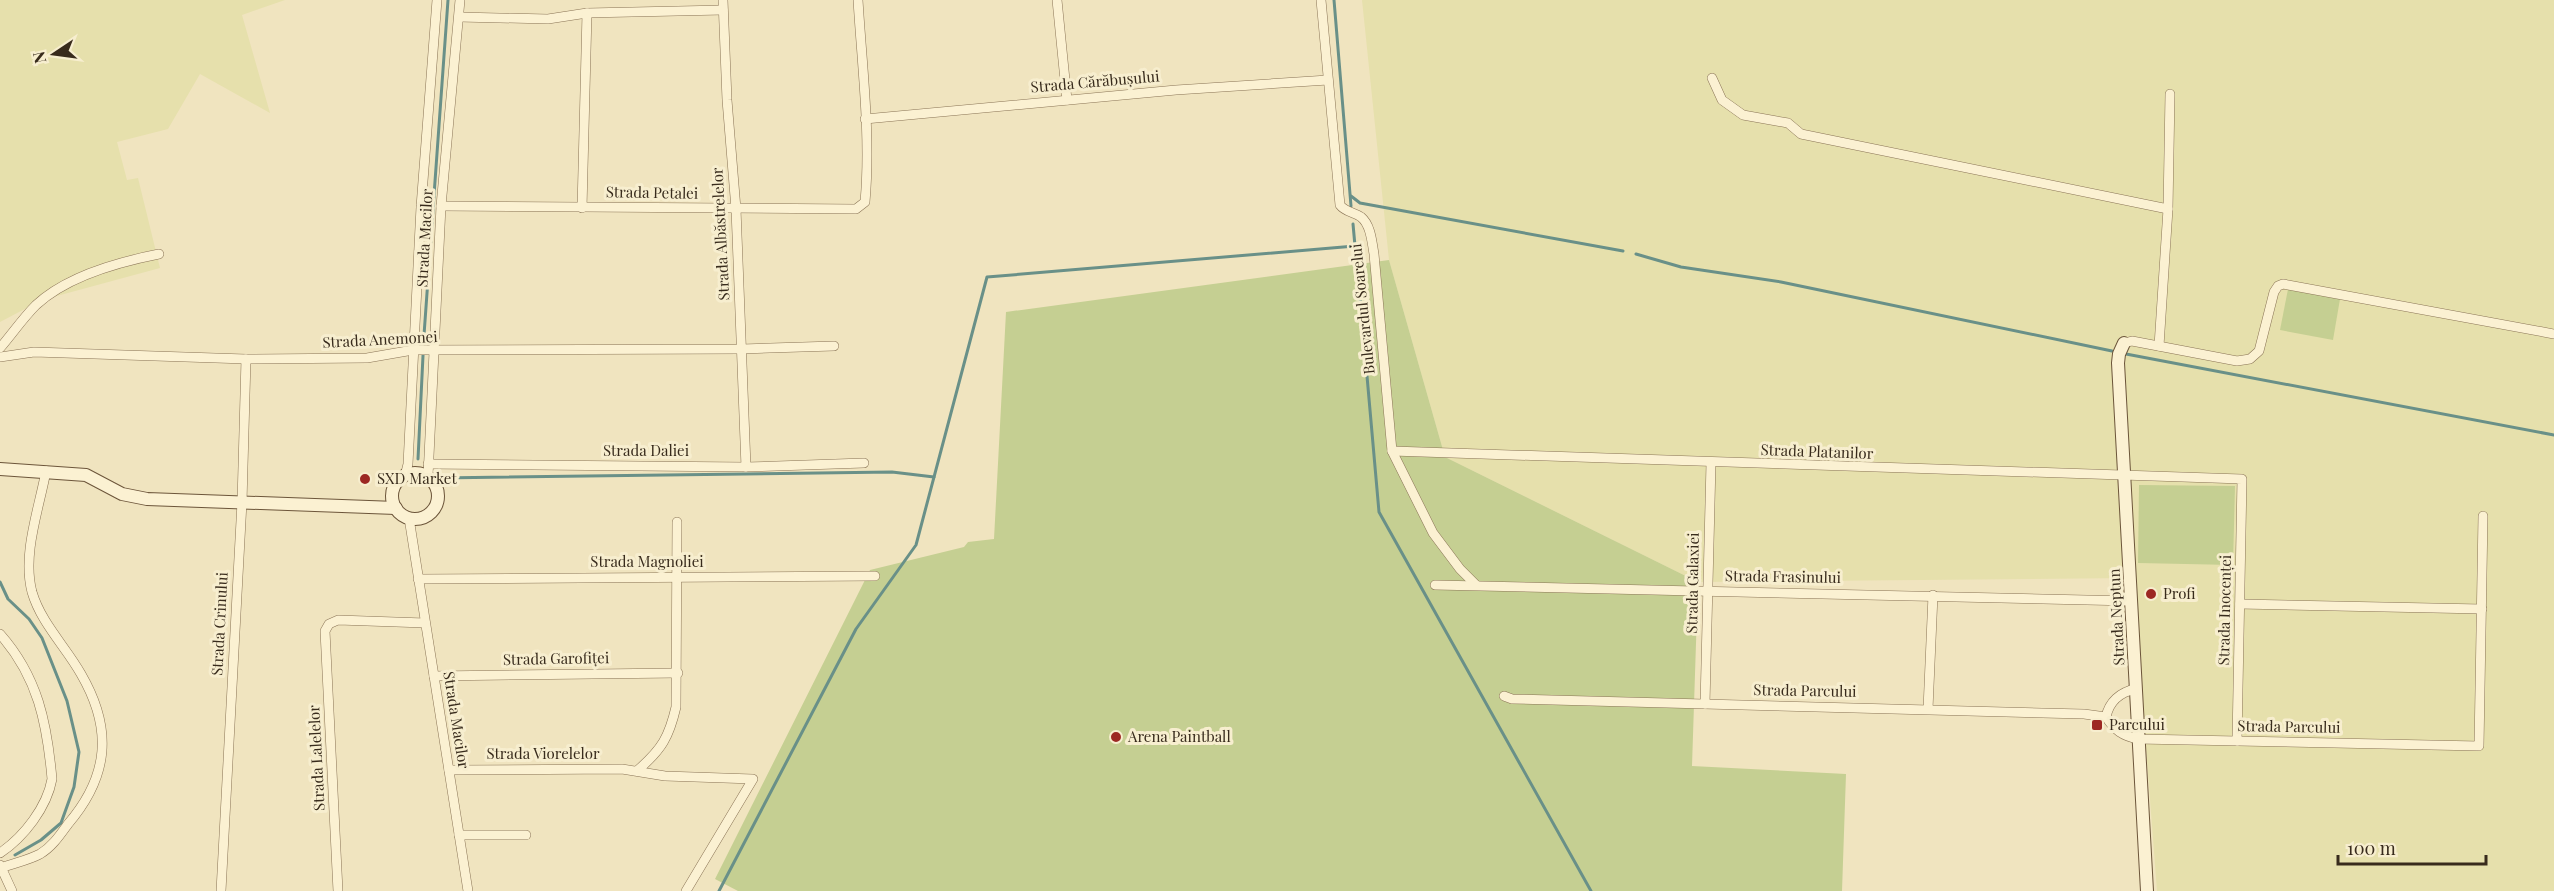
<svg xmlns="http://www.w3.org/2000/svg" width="2554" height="891" font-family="'Playfair Display',serif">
  <rect width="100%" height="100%" fill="#f0e4bf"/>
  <g fill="#e6e0ac">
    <path d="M0 0H285L242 15 270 113 200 74 168 129 117 142 127 180 138 178 160 268 42 300 0 322Z"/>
    <path d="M1362 0H2554V891H2157L2133 578 1698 582 1445 457 1389 260Z"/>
  </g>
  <g fill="#c5cf92">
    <path d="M1389 260 1445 457 1698 582 1692 766 1846 774 1842 891H738L715 879 870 570 964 547 968 542 994 539 1006 312Z"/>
    <path d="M2288 289 2340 299 2333 340 2280 330Z"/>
    <path d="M2139 485 2235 486 2233 565 2138 563Z"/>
  </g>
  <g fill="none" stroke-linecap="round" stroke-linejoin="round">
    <g stroke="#699088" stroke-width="3">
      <path d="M1334 0 1351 206"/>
      <path d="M1351 196 1360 203 1623 251"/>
      <path d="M1353 224 1355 246"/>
      <path d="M1636 254 1681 267 1781 282 2112 351"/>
      <path d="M1358 274 1379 512 1591 891"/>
      <path d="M2126 354 2554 435"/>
      <path d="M418 459 424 335 448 0"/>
      <path d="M438 478 892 472 934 477"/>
      <path d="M0 582 8 599 29 619 42 638 67 701 79 752 74 787 61 823 41 840 15 855"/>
      <path d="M719 891 856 629 916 545 987 277 1355 246 1357 260"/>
    </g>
    <defs>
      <g id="street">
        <path d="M723 0 727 100 736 209 746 467"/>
        <path d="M1057 0 1067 100"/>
        <path d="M1321 0 1340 205C1345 212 1354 212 1361 217 1371 225 1372 243 1374 254L1392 451 1433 533 1460 569 1476 585"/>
        <path d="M459 17 548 19 587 13 723 10"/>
        <path d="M1712 78 1722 100 1743 115 1788 123 1801 134 2168 209"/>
        <path d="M865 119 1176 90 1328 80"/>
        <path d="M441 206 856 209 865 202C871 136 862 66 858 0"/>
        <path d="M582 208 587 13"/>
        <path d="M2124 343 2132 341 2237 361 2250 359 2259 351 2274 292 2278 286 2283 284 2554 334"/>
        <path d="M2159 346 2168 209 2170 94"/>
        <path d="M0 348C12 334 23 318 36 305 67 276 118 262 159 254"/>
        <path d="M0 357 34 352 246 359 367 358 413 350 742 349 834 346"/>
        <path d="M1392 451 2242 479 2237 741"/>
        <path d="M428 464 746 467 864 463"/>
        <path d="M405 476 408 464 421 207 437 0"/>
        <path d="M428 477 441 206 460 0"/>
        <path d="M409 518 468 891"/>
        <path d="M418 579 875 576"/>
        <path d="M1435 585 2131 601"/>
        <path d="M2240 604 2482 609"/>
        <path d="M0 634C38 677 47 723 52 779 47 807 24 837 0 853"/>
        <path d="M434 676 678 673"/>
        <path d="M2136 689C2120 692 2109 702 2106 717 2114 730 2123 736 2138 739L2479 746 2483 516"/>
        <path d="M1504 696 1512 699 2084 714 2106 717"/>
        <path d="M1705 704 1711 463"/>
        <path d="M1928 709 1933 595"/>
        <path d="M449 770 622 769 665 776 753 779 686 891"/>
        <path d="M638 770C662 749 669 737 676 707L677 522"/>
        <path d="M459 835H526"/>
        <path d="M0 865 12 891"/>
        <path d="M1 868C14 863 29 860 40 854 52 847 60 835 68 824 109 776 113 729 81 674 66 647 41 623 32 592 22 554 39 509 46 471"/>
        <path d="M221 891 242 502 246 359"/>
        <path d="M338 891 325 631 329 624 338 620 425 623"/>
      </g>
      <g id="secondary">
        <path d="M2124 343 2119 354 2118 363 2147 891"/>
        <path d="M0 469 86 475 122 494 147 499 396 508"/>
        <circle cx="415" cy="496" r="23"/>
      </g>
    </defs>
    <use href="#street" stroke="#8a7456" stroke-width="10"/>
    <use href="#secondary" stroke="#6c553a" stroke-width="14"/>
    <use href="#street" stroke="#fbf1d2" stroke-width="9"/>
    <use href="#secondary" stroke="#fbf1d2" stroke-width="12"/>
  </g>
  <g fill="#9c2823" stroke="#f7eecf" stroke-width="2">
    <circle cx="365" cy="479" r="6"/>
    <circle cx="2151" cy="594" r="6"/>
    <rect x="2091" y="719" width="12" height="12" rx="3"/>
    <circle cx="1116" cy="737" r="6"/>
  </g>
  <g text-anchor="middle" stroke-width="6" stroke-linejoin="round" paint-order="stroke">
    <g font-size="15" fill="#382b1c" stroke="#f7eecf">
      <text transform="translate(1095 82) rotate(-5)" y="5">Strada Cărăbușului</text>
      <text transform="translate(652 193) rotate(1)" y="5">Strada Petalei</text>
      <text transform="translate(721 234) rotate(-93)" y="5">Strada Albăstrelelor</text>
      <text transform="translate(425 238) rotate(-87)" y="5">Strada Macilor</text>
      <text transform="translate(1363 309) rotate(-96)" y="5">Bulevardul Soarelui</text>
      <text transform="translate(380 340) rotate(-3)" y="5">Strada Anemonei</text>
      <text x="646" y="456">Strada Daliei</text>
      <text transform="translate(1817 452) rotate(2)" y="5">Strada Platanilor</text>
      <text x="647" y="567">Strada Magnoliei</text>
      <text transform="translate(1783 577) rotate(1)" y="5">Strada Frasinului</text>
      <text transform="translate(1693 583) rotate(-89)" y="5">Strada Galaxiei</text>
      <text transform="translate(2225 610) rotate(-89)" y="5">Strada Inocenței</text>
      <text transform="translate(2117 617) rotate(-93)" y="5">Strada Neptun</text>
      <text transform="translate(220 624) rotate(-87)" y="5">Strada Crinului</text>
      <text transform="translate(556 659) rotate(-1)" y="5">Strada Garofiței</text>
      <text transform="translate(1805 691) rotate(1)" y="5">Strada Parcului</text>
      <text transform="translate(456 720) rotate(81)" y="5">Strada Macilor</text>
      <text transform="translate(2289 727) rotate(1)" y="5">Strada Parcului</text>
      <text x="543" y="759">Strada Viorelelor</text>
      <text transform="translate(317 758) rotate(-93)" y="5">Strada Lalelelor</text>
    </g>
    <g font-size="15" fill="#382b1c" stroke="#f7eecf" text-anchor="start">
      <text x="377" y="484">SXD Market</text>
      <text x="2163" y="599">Profi</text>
      <text x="2109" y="730">Parcului</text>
      <text x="1128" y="742">Arena Paintball</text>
    </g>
  </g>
  <g transform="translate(54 54) rotate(257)" stroke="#f7eecf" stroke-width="4.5" paint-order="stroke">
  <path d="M0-4.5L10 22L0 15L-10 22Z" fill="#382b1c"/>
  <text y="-9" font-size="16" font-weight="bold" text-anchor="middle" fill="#382b1c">N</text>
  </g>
  <path d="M2338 855v9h148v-9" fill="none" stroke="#382b1c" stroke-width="3"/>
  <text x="2347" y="855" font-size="18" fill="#382b1c" stroke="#f7eecf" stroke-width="4.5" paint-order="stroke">100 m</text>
</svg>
